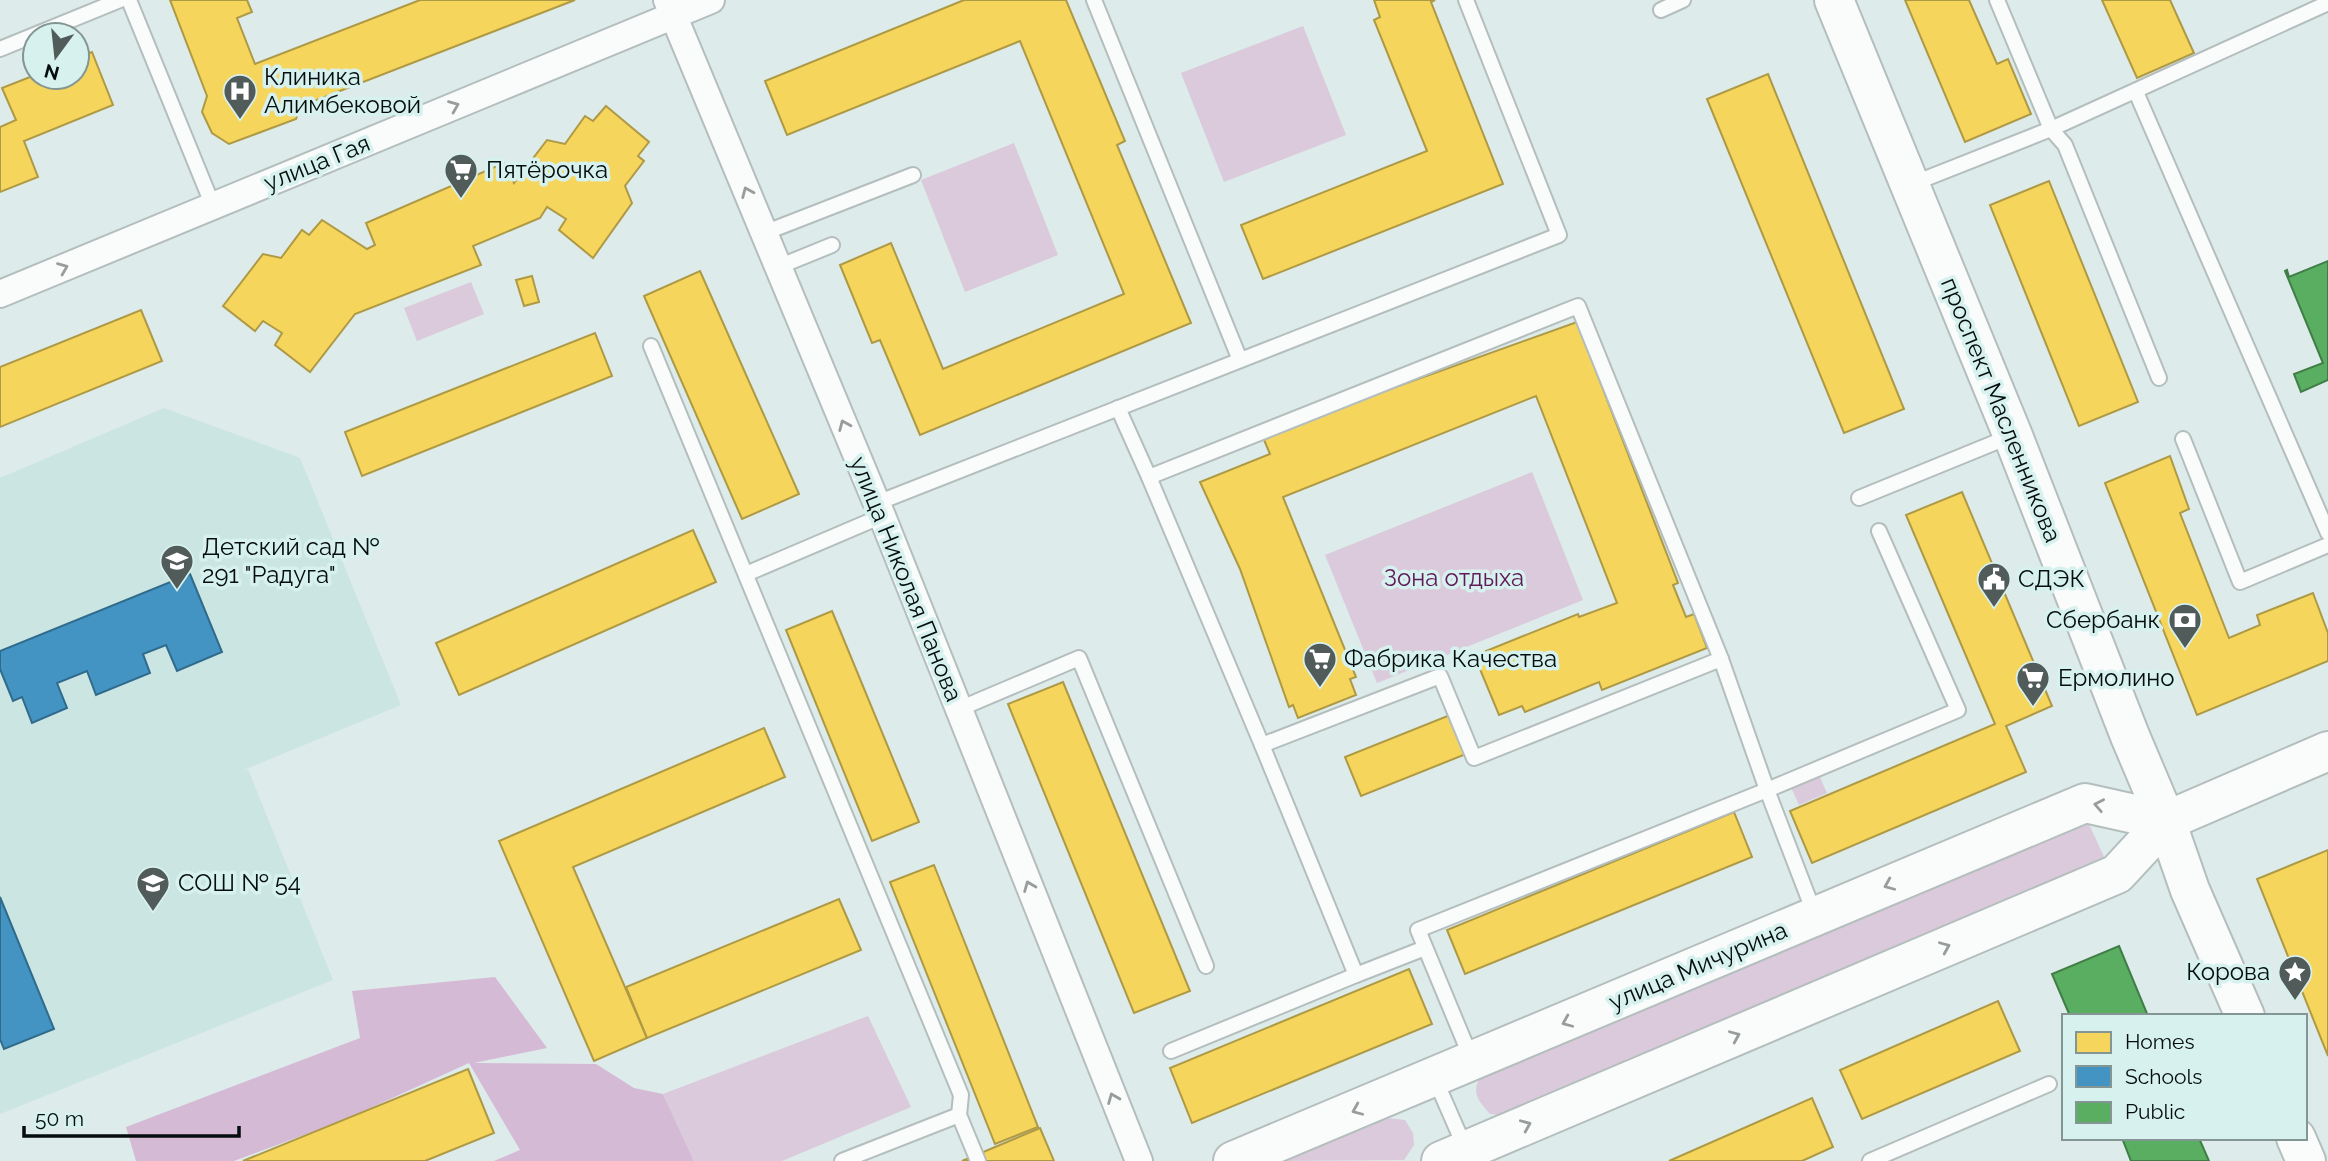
<svg xmlns="http://www.w3.org/2000/svg" width="2328" height="1161" font-family="Raleway,sans-serif">
  <rect width="100%" height="100%" fill="#ddebea"/>
  <path fill="#cbe5e2" d="M164 408 300 458 401 705 241 771 248 769 333 980 0 1114V478Z"/>
  <g fill="#dacadb">
    <path d="M1303 26 1346 135 1224 182 1181 73Z"/>
    <path d="M1014 143 1058 255 965 292 921 180Z"/>
    <path d="M471 282 484 314 417 341 404 308Z"/>
    <path d="M1532 472 1583 600 1377 683 1325 555Z"/>
    <path d="M1818 773 1827 793 1799 805 1790 785Z"/>
    <path d="M2088 822 2105 859 1511 1116 1490 1114C1473 1095 1472 1090 1485 1068Z"/>
    <path d="M868 1016 911 1107 782 1161H694L663 1094Z"/>
    <path d="M1387 1118 1405 1120 1413 1133 1414 1145 1404 1160 1283 1161Z"/>
  </g>
  <path fill="#d5bad5" d="M495 977 547 1048 474 1063 596 1064 634 1088 663 1094 694 1161H494L520 1150 469 1063 342 1121 234 1161H136L126 1127 360 1038 352 991Z"/>
  <g fill="#f6d55c" stroke="#ae9944" stroke-width="2">
    <path d="M170 0H247L252 12 237 18 255 64 420 0H575L301 106 296 119 229 144 212 133 202 112 207 96Z"/>
    <path d="M964 0H1066L1125 141 1117 145 1191 323 920 435 880 340 872 343 840 265 891 243 943 369 1124 294 1020 41 787 135 765 81Z"/>
    <path d="M1374 0H1435L1431 2 1503 184 1263 279 1241 225 1427 151 1374 20 1380 17Z"/>
    <path d="M1905 0H1969L1997 64 2008 59 2031 114 1965 142Z"/>
    <path d="M2102 0H2170L2194 53 2137 78Z"/>
    <path d="M92 52 113 105 24 141 38 177 0 192V127L16 120 2 88 35 75V77H77V58Z"/>
    <path d="M1768 74 1904 409 1844 433 1707 99Z"/>
    <path d="M606 106 649 142 638 156 644 161 625 186 632 203 593 258 559 230 566 219 547 207 540 218 473 246 481 265 355 314 310 372 275 345 282 333 263 321 255 331 223 306 263 254 281 258 302 230 309 235 322 220 367 249 375 245 366 223 504 163 514 183 547 140 565 144 585 116 593 121Z"/>
    <path d="M2049 181 2138 402 2079 426 1990 205Z"/>
    <path d="M700 271 799 494 742 519 644 296Z"/>
    <path d="M532 276 539 302 524 306 516 280Z"/>
    <path d="M141 310 162 361 0 427V367Z"/>
    <path d="M1577 322 1678 583 1673 585 1686 617 1694 614 1707 648 1602 690 1599 682 1525 712 1522 706 1499 715 1477 662 1489 657 1486 651 1578 614 1579 617 1617 603 1536 396 1283 497 1356 677 1350 679 1356 695 1298 718 1293 705 1289 707 1240 569 1200 482 1270 454 1262 435Z"/>
    <path d="M595 333 612 376 362 476 345 432Z"/>
    <path d="M2170 456 2189 509 2180 513 2229 638 2260 625 2257 615 2313 593 2328 633V661L2197 715 2105 483Z"/>
    <path d="M1962 492 2052 706 2006 726 2026 772 1812 863 1790 811 1995 724 1906 515Z"/>
    <path d="M693 530 716 582 459 695 436 643Z"/>
    <path d="M832 611 919 822 872 841 786 630Z"/>
    <path d="M1063 682 1190 991 1134 1013 1008 704Z"/>
    <path d="M1450 715 1466 754 1361 796 1345 757Z"/>
    <path d="M764 728 785 777 573 867 647 1038 594 1061 499 841Z"/>
    <path d="M1734 812 1752 857 1465 974 1447 930Z"/>
    <path d="M2328 850V1056L2257 879Z"/>
    <path d="M934 865 1038 1127 995 1144 890 882Z"/>
    <path d="M839 899 861 950 647 1038 626 987Z"/>
    <path d="M1409 969 1432 1024 1192 1123 1170 1068Z"/>
    <path d="M1998 1001 2020 1051 1862 1119 1840 1070Z"/>
    <path d="M468 1069 494 1133 425 1161H243Z"/>
    <path d="M1812 1098 1833 1147 1802 1161H1669Z"/>
    <path d="M1040 1128 1054 1161H962Z"/>
  </g>
  <g fill="#4393c3" stroke="#306b8c" stroke-width="2">
    <path d="M190 574 222 652 177 671 166 645 143 654 150 673 96 695 87 671 57 683 67 708 32 723 22 697 13 701 0 669V651Z"/>
    <path d="M0 897 54 1029 4 1049 0 1039Z"/>
  </g>
  <g fill="#5aae61" stroke="#407e48" stroke-width="2">
    <path d="M2328 261V380L2301 392 2294 374 2323 363 2285 271 2287 270 2289 277Z"/>
    <path d="M2119 946 2148 1016H2070L2052 974Z"/>
    <path d="M2122 1138H2199L2209 1161H2131Z"/>
  </g>
  <g fill="none" stroke-linecap="round" stroke-linejoin="round">
    <defs>
      <g id="lane">
        <path d="M129 0 213 206"/>
        <path d="M1094 0 1240 360"/>
        <path d="M1997 0 2051 129 2065 145 2159 378"/>
        <path d="M1661 10 1683 0"/>
        <path d="M0 49 120 0"/>
        <path d="M2136 92 2328 533"/>
        <path d="M1912 184 2051 129 2328 3"/>
        <path d="M764 233 913 175"/>
        <path d="M778 267 832 245"/>
        <path d="M651 346 961 1095 959 1115 978 1161"/>
        <path d="M1118 408 1149 477 1578 306 1721 659 1767 790 1815 915"/>
        <path d="M2183 439 2240 582 2328 545"/>
        <path d="M1149 477 1262 745 1440 676 1474 758 1721 659"/>
        <path d="M1859 498 2011 436"/>
        <path d="M877 503 1559 235 1466 0"/>
        <path d="M746 574 882 516"/>
        <path d="M959 709 1079 658 1206 966"/>
        <path d="M1262 745 1356 975 1425 948"/>
        <path d="M1171 1051 1356 975"/>
        <path d="M1472 1060 1418 930 1767 790 1958 710 1879 531"/>
        <path d="M1435 1079 1466 1150"/>
        <path d="M842 1161 959 1115"/>
        <path d="M1870 1161 2049 1084"/>
      </g>
      <g id="street">
        <path d="M667 0 882 516 1139 1161"/>
        <path d="M0 294 711 0"/>
      </g>
      <g id="secondary">
        <path d="M1834 0 2013 436 2130 736 2166 821 2190 890 2245 1016"/>
        <path d="M2296 1138 2306 1161"/>
        <path d="M1233 1161 2085 803 2166 821"/>
        <path d="M1441 1161 2117 874 2166 821 2328 751"/>
      </g>
    </defs>
    <use href="#lane" stroke="#b4bebd" stroke-width="18"/>
    <use href="#street" stroke="#b4bebd" stroke-width="30"/>
    <use href="#secondary" stroke="#b4bebd" stroke-width="42"/>
    <use href="#lane" stroke="#fafcfc" stroke-width="14"/>
    <use href="#street" stroke="#fafcfc" stroke-width="26"/>
    <use href="#secondary" stroke="#fafcfc" stroke-width="38"/>
  </g>
  <defs><path id="oneway-chevron" d="M-2-3.5L2.5 0L-2 3.5" fill="none" stroke-width="1.6" stroke-linecap="round" stroke-linejoin="round" transform="scale(1.75)"/></defs>
  <g stroke="#989c9c">
    <use href="#oneway-chevron" transform="translate(454 106) rotate(-22)"/>
    <use href="#oneway-chevron" transform="translate(747 192) rotate(-113)"/>
    <use href="#oneway-chevron" transform="translate(63 268) rotate(-22)"/>
    <use href="#oneway-chevron" transform="translate(844 425) rotate(-113)"/>
    <use href="#oneway-chevron" transform="translate(2099 805) rotate(-169)"/>
    <use href="#oneway-chevron" transform="translate(1889 885) rotate(157)"/>
    <use href="#oneway-chevron" transform="translate(1029 886) rotate(-112)"/>
    <use href="#oneway-chevron" transform="translate(1945 947) rotate(-23)"/>
    <use href="#oneway-chevron" transform="translate(1567 1022) rotate(157)"/>
    <use href="#oneway-chevron" transform="translate(1735 1036) rotate(-23)"/>
    <use href="#oneway-chevron" transform="translate(1113 1098) rotate(-112)"/>
    <use href="#oneway-chevron" transform="translate(1357 1110) rotate(157)"/>
    <use href="#oneway-chevron" transform="translate(1526 1125) rotate(-23)"/>
  </g>
  <defs>
    <symbol id="hospital-pin" viewBox="-11 -11 22 30"><path d="M0 17L-7.5 6A9.5 9.5 0 1 1 7.5 6Z" fill="#515b5a" stroke="#d7f1ee"/><path d="M-5-5h3v3.5h4V-5h3V5h-3V1.5h-4V5h-3Z" fill="#fff"/></symbol>
    <symbol id="supermarket-pin" viewBox="-11 -11 22 30"><path d="M0 17L-7.5 6A9.5 9.5 0 1 1 7.5 6Z" fill="#515b5a" stroke="#d7f1ee"/><path d="M-6-5.5h2.5l.6 2H6L4.5 2H-2.5L-4.4-4H-6ZM-1.5 3.2a1.3 1.3 0 1 0 .1 0ZM3 3.2a1.3 1.3 0 1 0 .1 0Z" fill="#fff"/></symbol>
    <symbol id="school-pin" viewBox="-11 -11 22 30"><path d="M0 17L-7.5 6A9.5 9.5 0 1 1 7.5 6Z" fill="#515b5a" stroke="#d7f1ee"/><path d="M0-5L7-2L0 1L-7-2ZM-4 1L0 2.5L4 1V4Q0 6-4 4Z" fill="#fff"/></symbol>
    <symbol id="civic-pin" viewBox="-11 -11 22 30"><path d="M0 17L-7.5 6A9.5 9.5 0 1 1 7.5 6Z" fill="#515b5a" stroke="#d7f1ee"/><path d="M-.6-6.5H3V-4.5H.6V-3L4-1V1h2V6H-6V1h2V-1L-.6-3ZM-1.2 2.5V6h2.4V2.5Z" fill="#fff"/></symbol>
    <symbol id="bank-pin" viewBox="-11 -11 22 30"><path d="M0 17L-7.5 6A9.5 9.5 0 1 1 7.5 6Z" fill="#515b5a" stroke="#d7f1ee"/><path d="M-6-4H6V4H-6ZM0-2.3a2.3 2.3 0 1 0 0 4.6a2.3 2.3 0 1 0 0-4.6Z" fill="#fff"/></symbol>
    <symbol id="sight-pin" viewBox="-11 -11 22 30"><path d="M0 17L-7.5 6A9.5 9.5 0 1 1 7.5 6Z" fill="#515b5a" stroke="#d7f1ee"/><path d="M0-6L1.8-2.2L6-1.7L2.9 1.2L3.7 5.4L0 3.3L-3.7 5.4L-2.9 1.2L-6-1.7L-1.8-2.2Z" fill="#fff"/></symbol>
  </defs>
  <g fill-rule="evenodd">
    <use href="#hospital-pin" x="221" y="72" width="38" height="52"/>
    <use href="#supermarket-pin" x="442" y="151" width="38" height="52"/>
    <use href="#school-pin" x="158" y="542" width="38" height="52"/>
    <use href="#civic-pin" x="1975" y="560" width="38" height="52"/>
    <use href="#bank-pin" x="2166" y="601" width="38" height="52"/>
    <use href="#supermarket-pin" x="1301" y="640" width="38" height="52"/>
    <use href="#supermarket-pin" x="2014" y="659" width="38" height="52"/>
    <use href="#school-pin" x="134" y="864" width="38" height="52"/>
    <use href="#sight-pin" x="2276" y="953" width="38" height="52"/>
  </g>
  <g text-anchor="middle" stroke-width="7" stroke-linejoin="round" paint-order="stroke">
    <g font-size="24" fill="#050d0d" stroke="#d7f1ee" text-anchor="start">
      <text x="264" y="85">Клиника<tspan x="264" dy="28">Алимбековой</tspan></text>
      <text x="486" y="178">Пятёрочка</text>
      <text x="202" y="555">Детский сад №<tspan x="202" dy="28">291 "Радуга"</tspan></text>
      <text x="2018" y="587">СДЭК</text>
      <text x="2160" y="628" text-anchor="end">Сбербанк</text>
      <text x="1344" y="667">Фабрика Качества</text>
      <text x="2058" y="686">Ермолино</text>
      <text x="178" y="891">СОШ № 54</text>
      <text x="2270" y="980" text-anchor="end">Корова</text>
    </g>
    <g font-size="24" fill="#050d0d" stroke="#d7f1ee">
      <text transform="translate(317 163) rotate(-22)" y="8">улица Гая</text>
      <text transform="translate(2001 410) rotate(68)" y="8">проспект Масленникова</text>
      <text transform="translate(906 579) rotate(68)" y="8">улица Николая Панова</text>
      <text transform="translate(1698 966) rotate(-23)" y="8">улица Мичурина</text>
    </g>
    <g font-size="24" fill="#611958" stroke="#d7f1ee">
      <text x="1454" y="586">Зона отдыха</text>
    </g>
  </g>
  <rect x="2062" y="1014" width="245" height="126" fill="#d7f1ee" stroke="#839694" stroke-width="2"/>
  <rect x="2076" y="1032" width="35" height="21" fill="#f6d55c" stroke="#839694" stroke-width="2"/>
  <text x="2125" y="1049" font-size="21" fill="#050d0d">Homes</text>
  <rect x="2076" y="1066" width="35" height="21" fill="#4393c3" stroke="#839694" stroke-width="2"/>
  <text x="2125" y="1084" font-size="21" fill="#050d0d">Schools</text>
  <rect x="2076" y="1102" width="35" height="21" fill="#5aae61" stroke="#839694" stroke-width="2"/>
  <text x="2125" y="1119" font-size="21" fill="#050d0d">Public</text>
  <g transform="translate(56 56) rotate(195)"><circle r="33" fill="#d7f1ee" stroke="#839694" stroke-width="2"/>
  <path d="M0-5L12 26L0 18L-12 26Z" fill="#515b5a"/>
  <text y="-10" font-size="19" font-weight="bold" text-anchor="middle" fill="#050d0d">N</text>
  </g>
  <path d="M24 1126v10h215v-10" fill="none" stroke="#050d0d" stroke-width="3.5"/>
  <text x="35" y="1126" font-size="21" fill="#050d0d" stroke="#d7f1ee" stroke-width="5" paint-order="stroke">50 m</text>
</svg>
